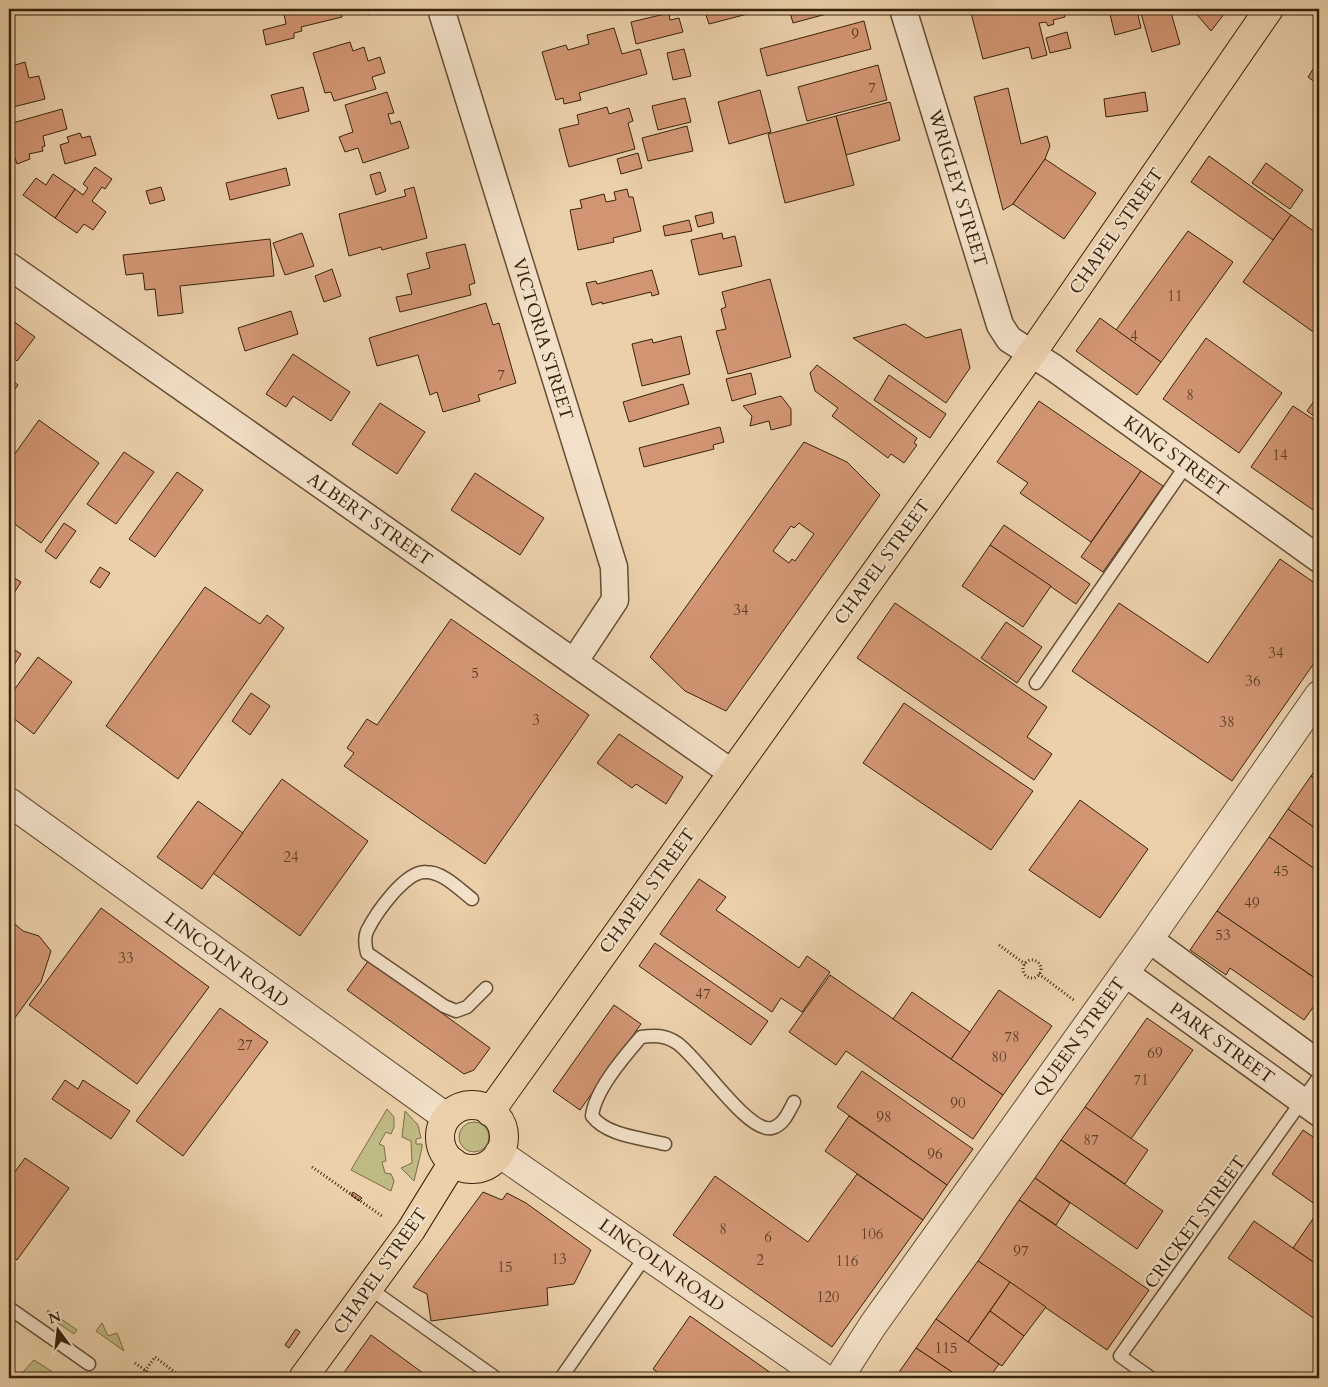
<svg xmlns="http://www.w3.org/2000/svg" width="1328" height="1387" font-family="Cardo,serif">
  <rect width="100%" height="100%" fill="#ebd0aa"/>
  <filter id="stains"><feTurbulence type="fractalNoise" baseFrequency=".004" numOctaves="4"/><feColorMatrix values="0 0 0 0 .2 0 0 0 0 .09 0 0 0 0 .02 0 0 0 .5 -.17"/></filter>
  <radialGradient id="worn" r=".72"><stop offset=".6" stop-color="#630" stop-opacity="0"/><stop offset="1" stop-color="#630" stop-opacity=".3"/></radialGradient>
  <g fill="#bfb983" stroke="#7b6e47">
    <path d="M387 1109 394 1117V1127L391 1134 386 1132 379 1144 384 1146 386 1161 382 1162 385 1173 391 1174 394 1181 391 1191 351 1170Z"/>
    <path d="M405 1111 418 1125 421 1138 416 1139V1144H422V1148L414 1181 401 1168 412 1163 411 1141 402 1137Z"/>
    <circle cx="474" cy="1137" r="15"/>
    <path d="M48 1310 77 1330 74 1334 46 1315Z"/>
    <path d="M102 1323 108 1336 117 1333 124 1351 96 1331Z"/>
    <path d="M34 1360 62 1378H23V1372Z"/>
  </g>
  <g fill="#d29573" stroke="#37230b" fill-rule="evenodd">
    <path d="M283 9H340L342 17 301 27 302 31 294 33V38L266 45 263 30 286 24Z"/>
    <path d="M367 9H385L386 10 368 15Z"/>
    <path d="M704 9H762L763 10 709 24Z"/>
    <path d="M789 9H845L793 23Z"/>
    <path d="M989 9H1062L1065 17 1053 20 1054 24 1048 26 1046 22 1039 23 1047 55 1032 59 1029 47 983 59 971 13Z"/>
    <path d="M1124 9 1125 14 1137 11 1141 28 1115 35 1109 10Z"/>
    <path d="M1144 9H1170L1180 44 1152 52 1140 10Z"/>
    <path d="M1192 9H1228L1211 31Z"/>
    <path d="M669 13 670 20 679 18 683 32 636 44 631 22Z"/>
    <path d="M864 21 871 49 767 76 760 49Z"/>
    <path d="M614 28 622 54 640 49 647 74 579 93 581 100 564 104 563 98 556 100 542 52 566 45 568 50 589 44 587 35Z"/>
    <path d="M1067 32 1071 48 1050 53 1046 38Z"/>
    <path d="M350 42 353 51 364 47 368 61 380 57 385 73 372 77 376 89 334 101 331 92 325 93 313 53Z"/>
    <path d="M684 49 691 76 673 80 667 53Z"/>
    <path d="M1319 60V85L1308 77Z"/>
    <path d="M25 62 29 78 39 76 45 99 9 108V67Z"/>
    <path d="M878 65 887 100 807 121 798 87Z"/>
    <path d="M303 87 309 111 278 119 271 95Z"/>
    <path d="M1008 88 1021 144 1047 136 1050 146 1045 159 1013 204 1003 210 974 97Z"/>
    <path d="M760 90 771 132 729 144 718 102Z"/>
    <path d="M387 92 394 113 388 114 391 124 400 121 409 148 363 163 358 148 345 152 339 137 353 132 345 105Z"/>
    <path d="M1145 92 1148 111 1106 117 1104 99Z"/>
    <path d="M685 98 691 122 658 130 652 106Z"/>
    <path d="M890 102 900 140 846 155 836 116Z"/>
    <path d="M607 107 609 114 629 108 633 121 628 123 635 149 569 167 559 129 579 124 577 115Z"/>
    <path d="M62 109 67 129 43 136 45 146 42 147 43 151 29 154 30 159 17 164 15 158 9 160V124Z"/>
    <path d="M836 116 854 185 785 203 768 134Z"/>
    <path d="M687 126 693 151 648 161 642 138Z"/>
    <path d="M80 133 82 138 90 136 96 155 65 164 60 145 69 142 67 137Z"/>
    <path d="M638 153 642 168 621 174 617 159Z"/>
    <path d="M1209 156 1291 215 1273 240 1191 182Z"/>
    <path d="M1045 159 1096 193 1064 239 1013 204Z"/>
    <path d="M1266 163 1303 190 1290 209 1252 183Z"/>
    <path d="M95 167 112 179 105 189 102 187 92 201 106 212 93 230 84 224 77 233 55 218 75 189 83 195 88 188 83 184Z"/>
    <path d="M286 168 290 185 230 200 226 183Z"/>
    <path d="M380 172 386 191 376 195 370 175Z"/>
    <path d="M53 174 75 189 55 218 23 195 36 178 46 185Z"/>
    <path d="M161 187 165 200 150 204 146 191Z"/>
    <path d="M414 187 427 238 382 250 381 247 349 256 339 214 406 196 404 190Z"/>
    <path d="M627 189 629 197H633L641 231 613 238 614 242 578 250 570 210 582 208 580 200 604 194 606 202 616 200 614 192Z"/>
    <path d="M712 212 714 223 698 227 695 216Z"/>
    <path d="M1291 215 1319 235V336L1243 282Z"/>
    <path d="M689 220 692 231 665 236 663 226Z"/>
    <path d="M1188 231 1233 262 1161 362 1116 330Z"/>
    <path d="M302 233 314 266 285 275 273 243Z"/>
    <path d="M722 233 723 239 735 236 742 266 699 275 691 240Z"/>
    <path d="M270 239 274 276 180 286 183 313 158 316 155 289 145 290 143 273 126 275 123 255Z"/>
    <path d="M465 244 475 283 469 285 471 295 400 312 396 297 412 294 407 274 430 268 426 253Z"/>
    <path d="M332 269 341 296 324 302 315 276Z"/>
    <path d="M652 270 659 294 652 296 651 292 602 304V302L592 305 586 283 596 281 597 284Z"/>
    <path d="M770 279 791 357 728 374 716 331 726 329 721 309 726 307 722 292Z"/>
    <path d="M486 303 493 325 499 323 516 383 478 395 480 401 443 412 437 392 430 395 418 355 377 366 369 338Z"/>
    <path d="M291 311 298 334 245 351 238 328Z"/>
    <path d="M9 318 35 337 17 361 9 355Z"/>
    <path d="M1100 318 1161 362 1137 395 1076 351Z"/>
    <path d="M905 324 926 338 961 329 970 368 946 403 853 338Z"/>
    <path d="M681 336 690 374 642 386 632 344 652 339 653 343Z"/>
    <path d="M1206 338 1282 393 1239 453 1163 399Z"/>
    <path d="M293 354 350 392 331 421 293 396 286 407 266 394Z"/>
    <path d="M817 365 917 438 914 443 917 445 904 463 891 454 888 458 832 416 838 408 815 391 810 373Z"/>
    <path d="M751 373 756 394 732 401 726 379Z"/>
    <path d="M889 375 946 414 930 438 874 400Z"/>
    <path d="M9 378 18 385 9 397Z"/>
    <path d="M683 384 689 404 629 422 623 402Z"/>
    <path d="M1319 394V420L1307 411Z"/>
    <path d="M781 396 791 409V425L771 430 769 421 750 426 752 416 743 406Z"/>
    <path d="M1039 401 1141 471 1091 542 1020 493 1028 483 997 462Z"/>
    <path d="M380 403 425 432 397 474 352 444Z"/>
    <path d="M1293 406 1319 423V514L1251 467Z"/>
    <path d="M39 420 99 463 41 543 9 520V462Z"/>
    <path d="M720 427 724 442 713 445 714 449 644 467 639 448Z"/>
    <path d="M804 442 847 462 880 495 726 711 685 691 650 657ZM799 523 814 534 795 561 792 559 789 563 773 551 791 526 794 528Z"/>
    <path d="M124 452 154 472 116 524 87 504Z"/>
    <path d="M1141 471 1163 486 1103 572 1081 557Z"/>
    <path d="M177 472 203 490 155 557 129 539Z"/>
    <path d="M475 473 544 518 520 555 451 510Z"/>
    <path d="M64 523 76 531 56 559 45 551Z"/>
    <path d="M1004 525 1090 584 1076 604 990 545Z"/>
    <path d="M990 545 1051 586 1023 627 962 586Z"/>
    <path d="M1280 559 1319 586V656L1232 781 1072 671 1119 603 1208 663Z"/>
    <path d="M100 567 110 573 100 588 90 582Z"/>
    <path d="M9 575 21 582 9 601Z"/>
    <path d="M205 587 260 624 267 615 284 628 178 779 106 726Z"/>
    <path d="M895 603 1047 707 1027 737 1052 754 1034 780 857 658Z"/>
    <path d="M451 619 589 715 485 864 344 766 354 753 347 748 367 719 377 725Z"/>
    <path d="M1006 622 1042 647 1017 683 981 658Z"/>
    <path d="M9 646 21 654 9 673Z"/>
    <path d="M38 657 72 682 34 734 9 715V697Z"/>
    <path d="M251 693 270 706 250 735 232 721Z"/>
    <path d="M904 703 1033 791 991 850 863 763Z"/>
    <path d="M619 734 683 777 666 804 636 784 632 788 597 763Z"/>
    <path d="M1319 764V781L1311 776Z"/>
    <path d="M1311 776 1319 781V831L1288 809Z"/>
    <path d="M282 779 368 841 300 936 213 873Z"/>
    <path d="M1080 800 1148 849 1100 918 1029 870Z"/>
    <path d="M198 801 243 833 202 889 157 857Z"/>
    <path d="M1288 809 1319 831V872L1269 837Z"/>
    <path d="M1269 837 1319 872 1318 980 1217 911Z"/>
    <path d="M699 879 726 897 716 910 799 968 807 956 830 972 802 1012 781 998 772 1012 660 934Z"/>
    <path d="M101 908 209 987 137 1084 29 1005Z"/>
    <path d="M1217 911 1319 981V999L1304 1020 1230 968 1226 975 1190 950Z"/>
    <path d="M9 919 23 931 39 936 51 951 41 982 9 1026Z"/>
    <path d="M655 943 768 1021 751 1045 639 966Z"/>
    <path d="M369 960 490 1048 474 1070 464 1074 347 990Z"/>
    <path d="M830 975 1003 1095 973 1139 846 1051 836 1065 789 1032Z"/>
    <path d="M999 990 1052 1026 1003 1095 951 1059Z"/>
    <path d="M912 992 970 1032 951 1059 893 1019Z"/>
    <path d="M614 1005 641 1024 580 1110 553 1091Z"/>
    <path d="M220 1008 268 1042 183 1156 136 1121Z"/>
    <path d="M1147 1018 1193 1050 1131 1139 1085 1107Z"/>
    <path d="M862 1071 973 1149 947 1185 837 1107Z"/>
    <path d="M65 1080 78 1089 83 1080 130 1111 111 1139 52 1099Z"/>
    <path d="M1085 1107 1148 1150 1125 1184 1061 1140Z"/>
    <path d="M849 1116 947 1185 923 1220 825 1151Z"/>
    <path d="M1303 1130 1319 1141V1207L1272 1174Z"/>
    <path d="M1061 1140 1163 1211 1137 1249 1035 1178Z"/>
    <path d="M25 1158 69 1188 17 1260 9 1254V1180Z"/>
    <path d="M857 1174 923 1220 832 1347 673 1235 715 1176 808 1242Z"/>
    <path d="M1035 1178 1070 1203 1056 1225 1019 1200Z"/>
    <path d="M353 1192 362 1198 359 1201 351 1195Z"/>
    <path d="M483 1192 502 1200 507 1193 526 1203 591 1250 574 1284 547 1288 548 1305 431 1321 427 1294 413 1287Z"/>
    <path d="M1019 1200 1149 1290 1107 1350 978 1261Z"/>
    <path d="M1319 1210V1258L1316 1264 1293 1248Z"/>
    <path d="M1254 1221 1319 1266V1322L1228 1258Z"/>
    <path d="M978 1261 1010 1282 968 1342 936 1319Z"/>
    <path d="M1010 1282 1046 1307 1024 1336 990 1311Z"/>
    <path d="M990 1311 1024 1336 1002 1366 968 1342Z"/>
    <path d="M690 1316 778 1378H666L653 1369Z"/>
    <path d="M936 1319 999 1364 989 1378H961L916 1348Z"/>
    <path d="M296 1329 300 1332 289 1348 285 1345Z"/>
    <path d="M371 1335 427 1376 426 1378H340Z"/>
    <path d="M916 1348 961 1378H895Z"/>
  </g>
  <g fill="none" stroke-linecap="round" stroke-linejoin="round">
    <defs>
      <g id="service">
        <path d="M1036 683 1187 464"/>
        <path d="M472 899C459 889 443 872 426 872 405 871 376 913 367 931 364 938 365 945 367 953L444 1006 456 1011 467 1007 486 988"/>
        <path d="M665 1144C642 1138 607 1136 592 1116 595 1090 624 1057 641 1037 654 1035 665 1035 677 1043 699 1058 748 1134 772 1128 784 1125 789 1111 794 1102"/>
        <path d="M369 1288 496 1378"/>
        <path d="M9 1308 89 1364"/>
        <path d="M561 1378 647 1254"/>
        <path d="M1151 1378 1120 1356 1319 1077"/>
      </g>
      <g id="minor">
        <path d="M441 9 614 567 615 600 574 662"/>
        <path d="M903 9 1000 325 1009 339 1054 368 1319 559"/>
        <path d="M9 266 732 773"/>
        <path d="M1149 939 1319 1064"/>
        <path d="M1125 973 1319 1113"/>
      </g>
      <g id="tertiary">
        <path d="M9 802 446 1117"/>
        <path d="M499 1153 824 1378"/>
        <path d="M839 1378 873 1325 1149 939 1319 695"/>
      </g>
      <g id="trunk">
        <circle cx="472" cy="1137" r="32"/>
        <path d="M490 1112 1032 353 1269 9"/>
        <path d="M303 1378 411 1230 453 1162"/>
      </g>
    </defs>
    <use href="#service" stroke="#644e33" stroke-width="15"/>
    <use href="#minor" stroke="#644e33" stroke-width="29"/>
    <use href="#tertiary" stroke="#644e33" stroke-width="30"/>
    <use href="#trunk" stroke="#37230b" stroke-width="30"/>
    <g stroke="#37230b" stroke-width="3" stroke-dasharray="1 2.5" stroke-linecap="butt">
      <path d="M999 945 1025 964"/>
      <circle cx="1032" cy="969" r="9"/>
      <path d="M1039 974 1075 1001"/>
      <path d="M312 1167 382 1216"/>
      <path d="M135 1363 156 1378"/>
      <path d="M145 1371 155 1357 177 1374"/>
    </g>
    <use href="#service" stroke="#f2e0c8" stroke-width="12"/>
    <use href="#minor" stroke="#f2e0c8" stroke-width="26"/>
    <use href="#tertiary" stroke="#f2e0c8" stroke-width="28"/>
    <use href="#trunk" stroke="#ebd0aa" stroke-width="28"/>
  </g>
  <g text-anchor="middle" stroke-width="4.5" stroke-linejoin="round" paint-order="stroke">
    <g font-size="15" fill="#5e4025">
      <text x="855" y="39">9</text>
      <text x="872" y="93">7</text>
      <text x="1175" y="301">11</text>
      <text x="1134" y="341">4</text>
      <text x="501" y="380">7</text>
      <text x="1190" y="400">8</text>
      <text x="1280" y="460">14</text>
      <text x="741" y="615">34</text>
      <text x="1276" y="658">34</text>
      <text x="475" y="678">5</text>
      <text x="1253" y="686">36</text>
      <text x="536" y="725">3</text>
      <text x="1227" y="727">38</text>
      <text x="291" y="862">24</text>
      <text x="1281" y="876">45</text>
      <text x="1252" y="908">49</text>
      <text x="1223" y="940">53</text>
      <text x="126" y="963">33</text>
      <text x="703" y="999">47</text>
      <text x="1012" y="1042">78</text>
      <text x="245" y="1050">27</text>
      <text x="1155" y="1058">69</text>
      <text x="999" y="1062">80</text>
      <text x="1141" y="1085">71</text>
      <text x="958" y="1108">90</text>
      <text x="884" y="1122">98</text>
      <text x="1091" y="1145">87</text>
      <text x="935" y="1159">96</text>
      <text x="723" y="1234">8</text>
      <text x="872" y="1239">106</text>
      <text x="768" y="1242">6</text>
      <text x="1021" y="1256">97</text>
      <text x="559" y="1264">13</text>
      <text x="760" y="1265">2</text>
      <text x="847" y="1266">116</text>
      <text x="505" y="1272">15</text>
      <text x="828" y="1302">120</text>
      <text x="946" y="1353">115</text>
    </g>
    <g font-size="18" fill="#37230b" stroke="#f2e0c8">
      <text transform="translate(958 188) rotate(73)" y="6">WRIGLEY STREET</text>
      <text transform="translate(1116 231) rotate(-55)" y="6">CHAPEL STREET</text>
      <text transform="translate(543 339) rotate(73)" y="6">VICTORIA STREET</text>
      <text transform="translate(1176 456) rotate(36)" y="6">KING STREET</text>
      <text transform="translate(370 519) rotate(35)" y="6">ALBERT STREET</text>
      <text transform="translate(882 562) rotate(-54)" y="6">CHAPEL STREET</text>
      <text transform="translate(647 891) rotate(-54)" y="6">CHAPEL STREET</text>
      <text transform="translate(227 960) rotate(36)" y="6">LINCOLN ROAD</text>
      <text transform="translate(1079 1037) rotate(-54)" y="6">QUEEN STREET</text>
      <text transform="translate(1222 1043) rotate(36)" y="6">PARK STREET</text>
      <text transform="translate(1195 1222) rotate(-54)" y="6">CRICKET STREET</text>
      <text transform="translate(662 1265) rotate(35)" y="6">LINCOLN ROAD</text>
      <text transform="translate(380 1271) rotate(-55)" y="6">CHAPEL STREET</text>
    </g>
  </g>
  <rect width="1328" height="1387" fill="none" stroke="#ebd0aa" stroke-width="30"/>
  <rect x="10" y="10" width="1308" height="1367" fill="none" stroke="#37230b" stroke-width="2.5"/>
  <rect x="15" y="15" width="1298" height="1357" fill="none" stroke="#37230b"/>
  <g transform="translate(58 1330) rotate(345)" stroke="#f2e0c8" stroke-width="4" paint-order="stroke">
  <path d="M0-4L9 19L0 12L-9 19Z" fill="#37230b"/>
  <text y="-8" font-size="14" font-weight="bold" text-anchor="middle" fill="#37230b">N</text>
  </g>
  <rect width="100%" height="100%" filter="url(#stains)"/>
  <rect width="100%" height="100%" fill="url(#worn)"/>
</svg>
